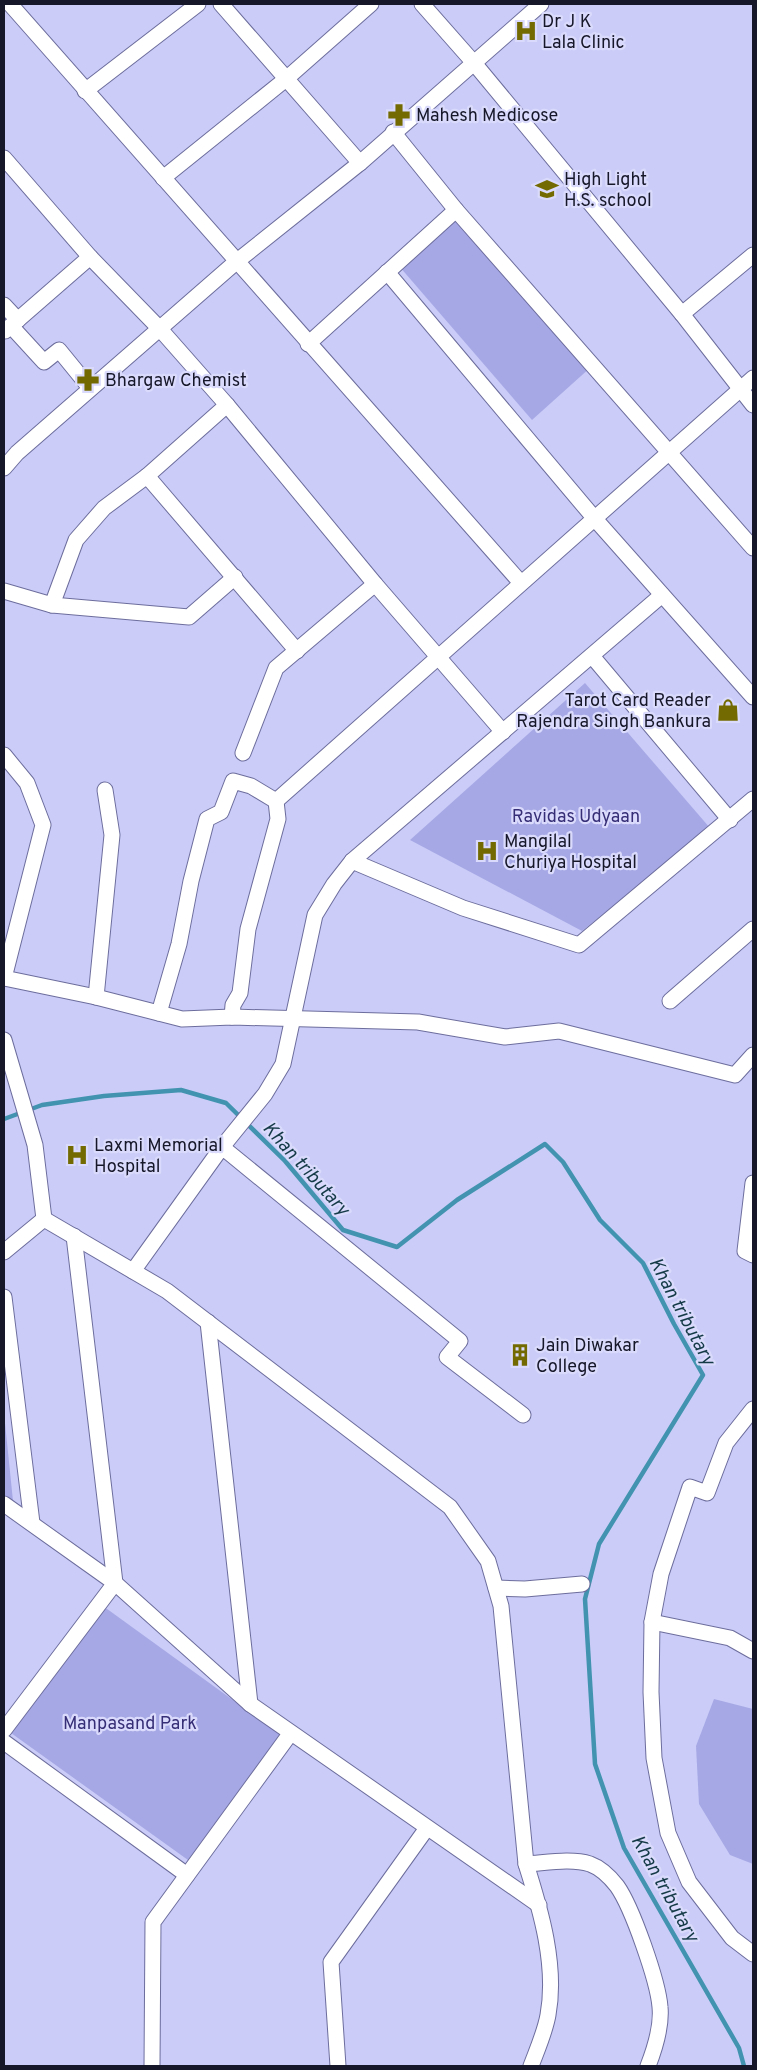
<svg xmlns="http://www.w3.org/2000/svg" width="757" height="2070" font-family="Overpass,sans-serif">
  <rect width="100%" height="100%" fill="#cbcdf8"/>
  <g fill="#a6a8e5">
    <path d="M457 216 591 367 532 420 399 266Z"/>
    <path d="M585 683 710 828 582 931 410 840Z"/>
    <path d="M4 1413 13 1501 4 1512Z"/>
    <path d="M103 1606 280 1734 188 1860 11 1733Z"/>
    <path d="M714 1699 753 1709V1864L730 1855 699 1804 696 1746Z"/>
  </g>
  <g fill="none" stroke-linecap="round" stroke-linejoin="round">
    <path stroke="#4293af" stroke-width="4.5" d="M4 1119 42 1105 104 1096 181 1090 226 1103 285 1161 343 1230 397 1247 457 1200 545 1144 563 1162 600 1220 643 1263 674 1324 703 1375 599 1544 585 1599 595 1764 624 1848 739 2048 744 2066"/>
    <defs>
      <g id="minor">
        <path d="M10 4 521 583"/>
        <path d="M221 4 360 163"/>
        <path d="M422 4 474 63 682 314 753 405"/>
        <path d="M85 91 198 4"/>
        <path d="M393 132 456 210 753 548"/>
        <path d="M4 158 90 257 160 329 227 405 375 584 503 732"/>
        <path d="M163 178 286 79 371 4"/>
        <path d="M387 272 595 519 753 697"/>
        <path d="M4 305 18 320"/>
        <path d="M682 314 753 255"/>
        <path d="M11 326 44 362 59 350 90 388"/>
        <path d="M5 331 90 257"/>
        <path d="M308 344 456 210"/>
        <path d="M4 468 17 453 236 262 360 163 541 4"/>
        <path d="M147 476 297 651"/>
        <path d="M4 591 52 605 189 617 235 577"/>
        <path d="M52 605 76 540 104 508 147 476 227 405"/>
        <path d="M592 656 730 820"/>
        <path d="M243 753 276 668 375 584"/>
        <path d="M4 755 27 783 43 825 4 978"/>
        <path d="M276 801 753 378"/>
        <path d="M352 861 463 908 579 945 753 799"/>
        <path d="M4 978 96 997 182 1019 232 1017 418 1022 505 1037 559 1031 735 1075 753 1055"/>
        <path d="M96 997 112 835 105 790"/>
        <path d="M670 1001 753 929"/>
        <path d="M159 1013 179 944 191 881 207 819 221 812 233 781 251 786 276 801"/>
        <path d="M232 1017 233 1005 240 993 248 929 278 819 276 801"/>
        <path d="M4 1040 35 1145 44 1219"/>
        <path d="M222 1147 265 1094 283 1064 315 915 334 884 352 861 662 595"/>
        <path d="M753 1183 745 1251 753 1255"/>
        <path d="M44 1219 167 1291 450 1507 488 1561 501 1606 526 1864C541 1911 557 1966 548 2015 545 2032 537 2050 531 2066"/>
        <path d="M4 1252 44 1219"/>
        <path d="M133 1271 222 1147 460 1341 447 1357 523 1415"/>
        <path d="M4 1297 32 1523"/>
        <path d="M208 1322 250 1704"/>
        <path d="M753 1409 726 1443 707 1493 690 1487 661 1574 652 1622 651 1692 654 1758 668 1833 689 1882 732 1938 753 1954"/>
        <path d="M4 1504 115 1583 250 1704 539 1905"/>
        <path d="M496 1588 525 1589 582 1584"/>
        <path d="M652 1622 730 1638 753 1651"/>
        <path d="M4 1730 115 1583 74 1236"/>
        <path d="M4 1742 187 1875"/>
        <path d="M526 1864C545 1863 571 1858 590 1864 601 1868 610 1877 617 1886 632 1907 658 1981 660 2007 662 2027 655 2048 648 2066"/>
        <path d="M152 2066 153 1922 290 1734"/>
        <path d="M338 2066 331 1962 427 1828"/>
      </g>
    </defs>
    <use href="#minor" stroke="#6d6d9d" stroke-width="17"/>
    <use href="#minor" stroke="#fff" stroke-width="15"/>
  </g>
  <defs>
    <symbol id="hospital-bare" viewBox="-9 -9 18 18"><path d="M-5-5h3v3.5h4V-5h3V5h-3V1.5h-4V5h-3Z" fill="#736a02" stroke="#dadbfc" stroke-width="2.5" paint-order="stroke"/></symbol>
    <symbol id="pharmacy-bare" viewBox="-9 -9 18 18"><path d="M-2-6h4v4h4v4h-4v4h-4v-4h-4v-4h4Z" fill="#736a02" stroke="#dadbfc" stroke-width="2.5" paint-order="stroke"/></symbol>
    <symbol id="school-bare" viewBox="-9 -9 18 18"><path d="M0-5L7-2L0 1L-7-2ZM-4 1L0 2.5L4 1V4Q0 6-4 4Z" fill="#736a02" stroke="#dadbfc" stroke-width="2.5" paint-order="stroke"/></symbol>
    <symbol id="shop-bare" viewBox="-9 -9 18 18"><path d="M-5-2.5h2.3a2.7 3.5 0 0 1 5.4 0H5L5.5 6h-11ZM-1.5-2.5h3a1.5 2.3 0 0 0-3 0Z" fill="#736a02" stroke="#dadbfc" stroke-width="2.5" paint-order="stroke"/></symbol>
    <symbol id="building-bare" viewBox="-9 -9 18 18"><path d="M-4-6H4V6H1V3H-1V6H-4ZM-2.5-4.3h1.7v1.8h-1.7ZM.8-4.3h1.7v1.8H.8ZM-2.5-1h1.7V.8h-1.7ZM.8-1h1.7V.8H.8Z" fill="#736a02" stroke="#dadbfc" stroke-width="2.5" paint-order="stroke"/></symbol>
  </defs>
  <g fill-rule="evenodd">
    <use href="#hospital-bare" x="510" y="15" width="32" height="32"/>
    <use href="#pharmacy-bare" x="383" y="99" width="32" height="32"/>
    <use href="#school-bare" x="531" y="173" width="32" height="32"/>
    <use href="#pharmacy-bare" x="72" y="364" width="32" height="32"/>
    <use href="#shop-bare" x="712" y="694" width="32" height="32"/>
    <use href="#hospital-bare" x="471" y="835" width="32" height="32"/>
    <use href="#hospital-bare" x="61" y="1139" width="32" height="32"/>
    <use href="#building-bare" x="504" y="1339" width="32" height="32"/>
  </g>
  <g text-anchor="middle" stroke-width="4.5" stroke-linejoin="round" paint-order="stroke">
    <g font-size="18" fill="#17172a" stroke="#dadbfc" text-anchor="start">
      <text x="542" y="27">Dr J K<tspan x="542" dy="21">Lala Clinic</tspan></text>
      <text x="416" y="121">Mahesh Medicose</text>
      <text x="564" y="185">High Light<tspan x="564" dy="21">H.S. school</tspan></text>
      <text x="105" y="386">Bhargaw Chemist</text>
      <text x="711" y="706" text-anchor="end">Tarot Card Reader<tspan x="711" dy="21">Rajendra Singh Bankura</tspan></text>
      <text x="504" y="847">Mangilal<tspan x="504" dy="21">Churiya Hospital</tspan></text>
      <text x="94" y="1151">Laxmi Memorial<tspan x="94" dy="21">Hospital</tspan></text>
      <text x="536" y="1351">Jain Diwakar<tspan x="536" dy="21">College</tspan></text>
    </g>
    <g font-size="18" fill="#362e76" stroke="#dadbfc">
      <text x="576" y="822">Ravidas Udyaan</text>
      <text x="130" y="1729">Manpasand Park</text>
    </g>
    <g font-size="19" font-style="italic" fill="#153a47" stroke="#dadbfc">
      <text transform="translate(307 1168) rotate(48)" y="7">Khan tributary</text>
      <text transform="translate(683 1311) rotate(62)" y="7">Khan tributary</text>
      <text transform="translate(666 1888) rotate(61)" y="7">Khan tributary</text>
    </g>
  </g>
  <rect width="757" height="2070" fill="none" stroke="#17172a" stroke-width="10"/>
</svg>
